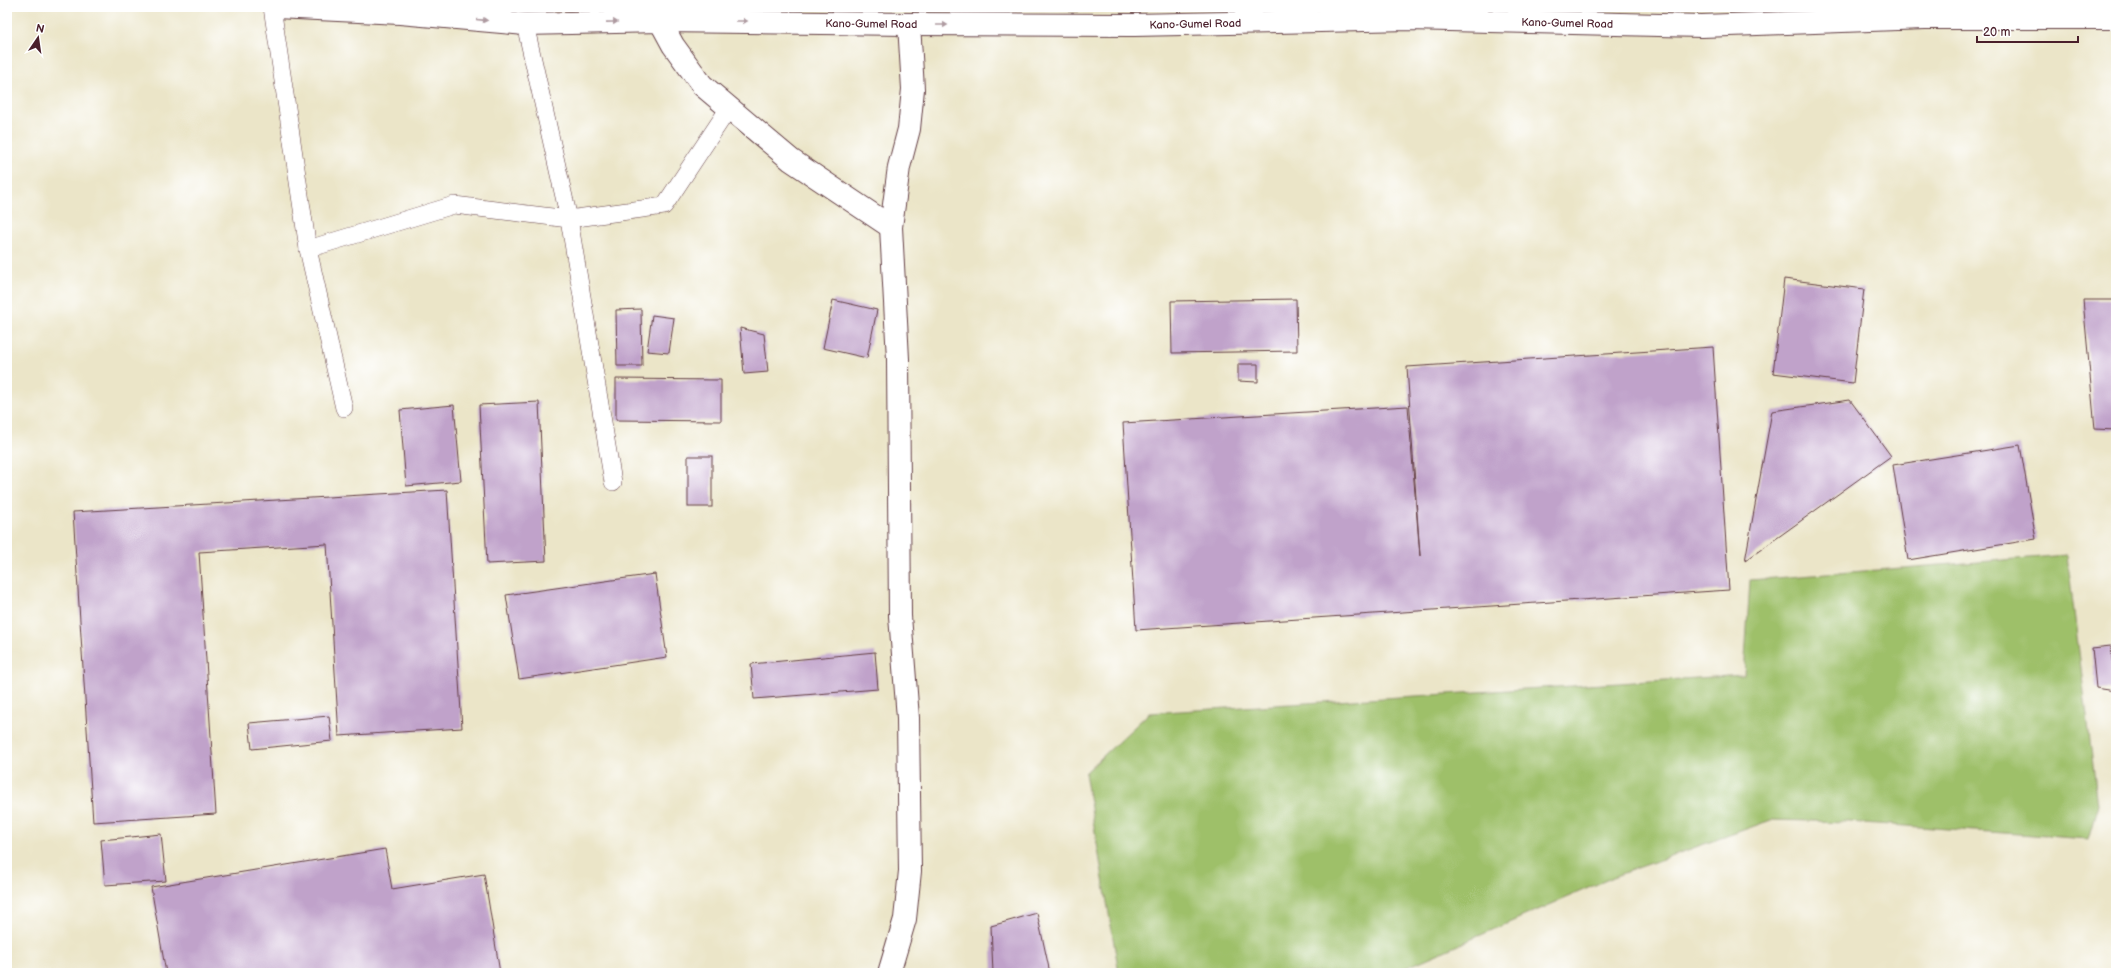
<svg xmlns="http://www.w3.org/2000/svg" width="2123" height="980" font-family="'Balsamiq Sans',sans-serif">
  <rect width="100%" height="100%" fill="#fff"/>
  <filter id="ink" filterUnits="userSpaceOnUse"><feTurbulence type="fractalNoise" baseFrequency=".025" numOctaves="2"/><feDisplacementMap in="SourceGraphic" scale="8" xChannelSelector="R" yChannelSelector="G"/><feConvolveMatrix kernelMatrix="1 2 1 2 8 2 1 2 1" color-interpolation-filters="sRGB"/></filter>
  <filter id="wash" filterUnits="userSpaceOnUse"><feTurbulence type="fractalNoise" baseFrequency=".012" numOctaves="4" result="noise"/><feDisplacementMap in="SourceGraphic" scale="16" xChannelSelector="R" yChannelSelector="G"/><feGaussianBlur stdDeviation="0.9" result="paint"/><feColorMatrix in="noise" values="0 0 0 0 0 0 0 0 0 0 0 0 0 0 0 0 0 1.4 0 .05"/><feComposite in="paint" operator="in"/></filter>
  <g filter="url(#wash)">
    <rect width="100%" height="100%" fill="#ebe5c8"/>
    <path fill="#9ec069" stroke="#74704a" d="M2067 555 2098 805 2088 839 1849 822 1771 820 1618 875 1394 973H1119L1085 773 1149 713 1744 675 1750 580Z"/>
    <g id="blocks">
      <g fill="#c0a2ca">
        <path d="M1784 279 1864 289 1853 383 1773 373Z"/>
        <path d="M1296 299 1297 351 1172 353 1171 301Z"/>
        <path d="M833 300 877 310 867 358 823 348Z"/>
        <path d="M2083 300H2116V430L2095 429Z"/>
        <path d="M641 309 642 366H617L616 310Z"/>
        <path d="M652 315 674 318 669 353 647 351Z"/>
        <path d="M740 328 764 334 768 372 744 374Z"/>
        <path d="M1713 347 1729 590 1136 630 1123 423 1408 406 1420 556 1407 367Z"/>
        <path d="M1238 364H1258V382L1238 381Z"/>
        <path d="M616 379 721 380V421L616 420Z"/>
        <path d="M1850 400 1891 456 1745 561 1772 411Z"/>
        <path d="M539 402 546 561 487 564 479 405Z"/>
        <path d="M454 405 461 481 406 486 400 410Z"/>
        <path d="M2020 445 2036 539 1908 560 1893 465Z"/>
        <rect x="688" y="456" width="24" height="51"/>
        <path d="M447 490 462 728 339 736 327 544 199 552 216 814 93 822 73 512Z"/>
        <path d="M655 574 667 657 519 679 506 595Z"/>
        <path d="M2111 646 2115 691 2096 688 2092 648Z"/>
        <path d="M875 652 878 689 754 699 751 664Z"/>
        <path d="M329 716 332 741 252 749 249 723Z"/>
        <path d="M161 834 166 881 105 885 101 840Z"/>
        <path d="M385 849 392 889 484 874 500 973H166L151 887Z"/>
        <path d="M1037 913 1050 973H993L991 926Z"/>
      </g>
    </g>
  </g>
  <g filter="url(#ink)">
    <use href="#blocks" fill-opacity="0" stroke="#623d43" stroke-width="1"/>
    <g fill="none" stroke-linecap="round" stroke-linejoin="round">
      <defs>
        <g id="lane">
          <path d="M272 7 308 249 344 408"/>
          <path d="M525 24 569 219 664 206 729 108"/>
          <path d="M308 249 454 205 569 219 613 482"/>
        </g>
        <g id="street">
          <path d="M660 21 673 45 702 85 791 160 891 227"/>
          <path d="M889 973 905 919 910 871 908 718 900 616 898 359 891 227 899 167 909 129 913 89 909 24"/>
        </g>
        <g id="primary">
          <path id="s1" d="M276 7 400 13 525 24 660 21 909 24 1134 25 1409 19 1702 26 1925 18H2116"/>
        </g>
      </defs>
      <use href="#lane" stroke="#623d43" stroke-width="18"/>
      <use href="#street" stroke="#623d43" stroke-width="24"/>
      <use href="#primary" stroke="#623d43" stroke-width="24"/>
      <use href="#lane" stroke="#fff" stroke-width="17"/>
      <use href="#street" stroke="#fff" stroke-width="22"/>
      <use href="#primary" stroke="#fff" stroke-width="22"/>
    </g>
    <defs><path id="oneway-solid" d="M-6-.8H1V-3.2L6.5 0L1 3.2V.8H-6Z"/></defs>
    <g fill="#ae9aa0">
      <use href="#oneway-solid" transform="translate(482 20) rotate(5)"/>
      <use href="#oneway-solid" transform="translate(742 21)"/>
      <use href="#oneway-solid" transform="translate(612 22) rotate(-1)"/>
      <use href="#oneway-solid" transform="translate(942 25)"/>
    </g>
  </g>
  <g text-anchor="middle" stroke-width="3.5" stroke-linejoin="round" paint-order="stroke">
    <g font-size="11" fill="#4a1f2b" stroke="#fff">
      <text dy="4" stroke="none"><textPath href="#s1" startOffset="596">Kano-Gumel Road</textPath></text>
      <text dy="4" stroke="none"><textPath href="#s1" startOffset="1292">Kano-Gumel Road</textPath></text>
      <text dy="4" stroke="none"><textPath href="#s1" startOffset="920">Kano-Gumel Road</textPath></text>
    </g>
  </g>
  <rect width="2123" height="980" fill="none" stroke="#fff" stroke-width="24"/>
  <g transform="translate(38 38) rotate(13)" stroke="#ffffff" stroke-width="3" paint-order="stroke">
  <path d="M0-3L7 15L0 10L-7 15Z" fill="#4a1f2b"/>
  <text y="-6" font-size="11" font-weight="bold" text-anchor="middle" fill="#4a1f2b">N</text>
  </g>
  <path d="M1977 36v6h101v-6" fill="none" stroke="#4a1f2b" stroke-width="2"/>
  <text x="1983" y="36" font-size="12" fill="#4a1f2b" stroke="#ffffff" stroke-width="3" paint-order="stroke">20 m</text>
</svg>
